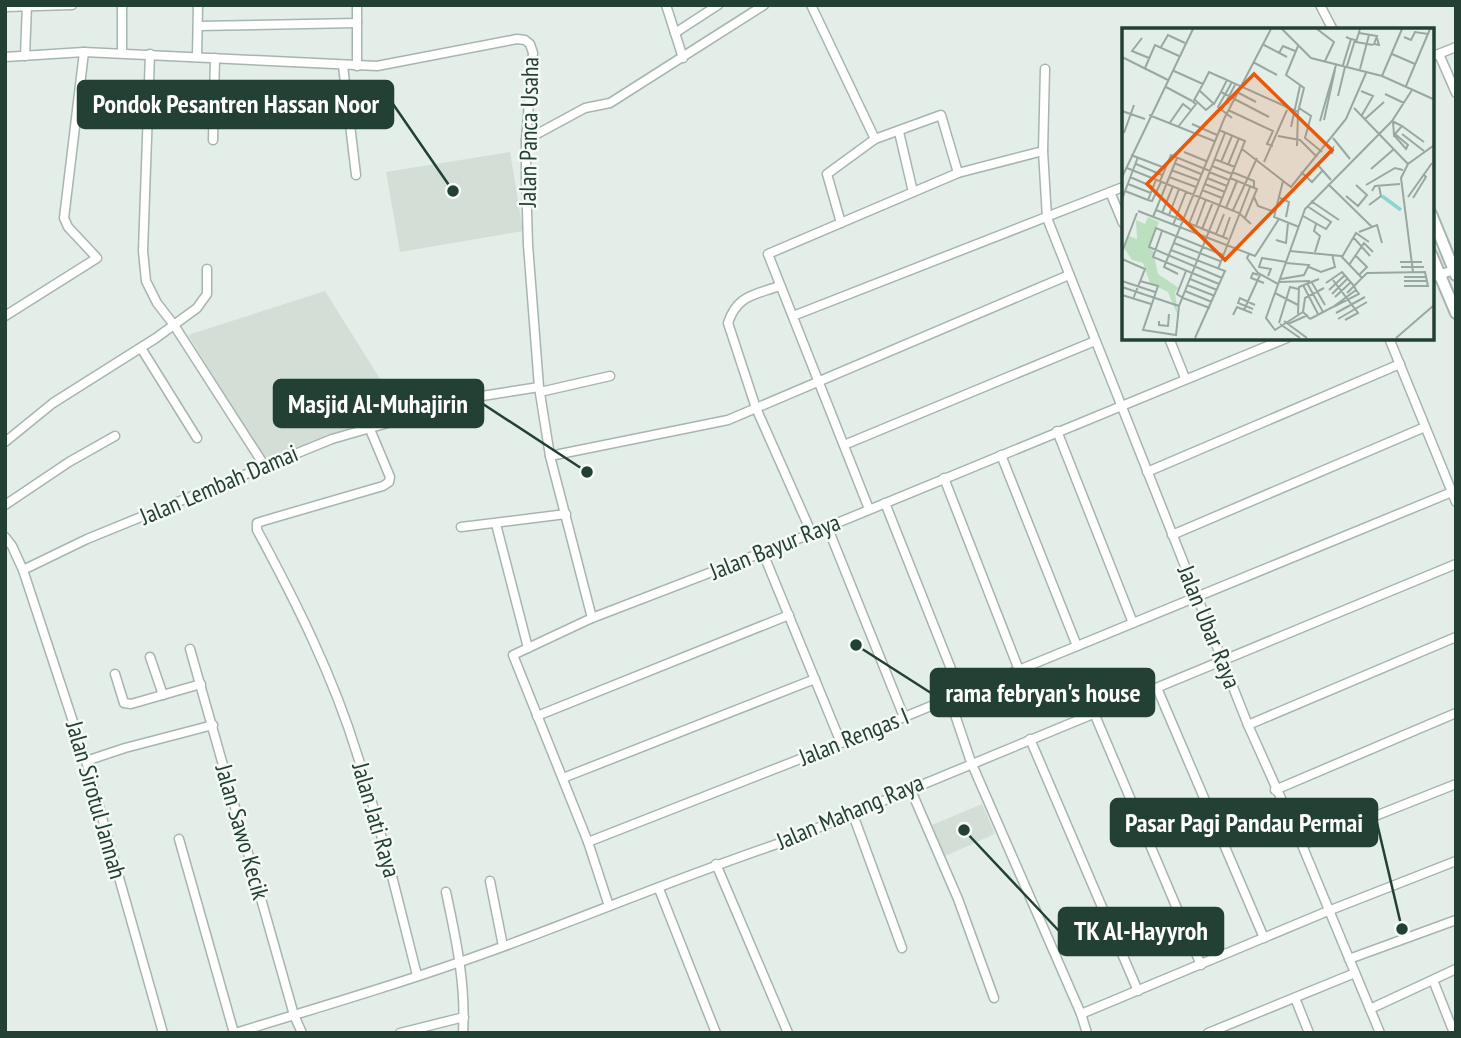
<svg xmlns="http://www.w3.org/2000/svg" width="1461" height="1038" font-family="'PT Sans Narrow',sans-serif">
  <rect width="100%" height="100%" fill="#e4eee8"/>
  <g fill="#d2ded6">
    <path d="M510 152 523 231 400 252 386 172Z"/>
    <path d="M325 291 402 414 265 459 188 335Z"/>
    <path d="M982 804 995 834 945 856 932 825Z"/>
  </g>
  <g fill="none" stroke-linecap="round" stroke-linejoin="round">
    <defs>
      <g id="minor">
        <path d="M666 5 675 33"/>
        <path d="M811 5 875 139 827 174 841 223"/>
        <path d="M1320 5 1333 30"/>
        <path d="M5 7 72 5"/>
        <path d="M198 26 357 23"/>
        <path d="M122 53V5"/>
        <path d="M150 54 143 251 146 281 157 303 174 325 264 465"/>
        <path d="M1439 54 1456 93"/>
        <path d="M25 56 27 5"/>
        <path d="M5 57 84 52 377 66 517 39 525 40 530 44 533 53 526 140V176L528 245 539 387 550 456 592 618"/>
        <path d="M197 57 198 5"/>
        <path d="M1431 57 1456 47"/>
        <path d="M683 58 675 33 718 5"/>
        <path d="M343 66 356 175"/>
        <path d="M357 66V5"/>
        <path d="M1045 69 1043 151 1047 218 1248 725 1302 845 1380 1033"/>
        <path d="M899 132 913 192"/>
        <path d="M875 139 941 115 958 173"/>
        <path d="M213 140 215 58"/>
        <path d="M526 140 585 108 610 103 764 5"/>
        <path d="M1110 192 1123 223"/>
        <path d="M1431 278 1456 269"/>
        <path d="M779 286C755 295 737 295 728 323L756 408 812 534"/>
        <path d="M5 316 97 258 68 227 64 218 84 52"/>
        <path d="M793 316 1123 187"/>
        <path d="M1169 338 1185 378"/>
        <path d="M1389 338 1456 502"/>
        <path d="M141 348 197 438"/>
        <path d="M540 392 610 376"/>
        <path d="M369 427 390 477 389 482 383 486 263 521 257 523V530C296 602 333 676 357 754 381 827 398 901 417 975"/>
        <path d="M1057 431 1133 623"/>
        <path d="M5 442 53 403 156 338 197 308 207 294V269"/>
        <path d="M844 445 1095 341"/>
        <path d="M1001 455 1077 646"/>
        <path d="M550 456 728 420 1069 275"/>
        <path d="M1147 472 1400 364"/>
        <path d="M944 478 1019 670"/>
        <path d="M885 503 961 694"/>
        <path d="M5 505 69 462 115 436"/>
        <path d="M869 509 768 254 958 173 1043 151"/>
        <path d="M496 524 528 648"/>
        <path d="M827 526 904 717"/>
        <path d="M461 527 566 514"/>
        <path d="M1172 535 1425 427"/>
        <path d="M5 537 12 546 23 570 86 761 163 1033"/>
        <path d="M763 553 841 743"/>
        <path d="M23 570 87 539 332 439 482 396 539 387"/>
        <path d="M190 649 294 1015 302 1033"/>
        <path d="M150 657 163 695"/>
        <path d="M115 674 124 703 131 704 201 684"/>
        <path d="M1157 688 1264 938"/>
        <path d="M949 697 971 762 1081 1014 1087 1033"/>
        <path d="M1094 713 1201 965"/>
        <path d="M537 716 789 615"/>
        <path d="M1248 725 1456 637"/>
        <path d="M1030 739 1138 991"/>
        <path d="M86 761 125 748 213 725"/>
        <path d="M563 778 815 679"/>
        <path d="M910 788 958 899 994 998"/>
        <path d="M1275 790 1456 713"/>
        <path d="M852 812 902 948"/>
        <path d="M179 839 234 1033"/>
        <path d="M588 842 841 743 1452 492"/>
        <path d="M1302 845 1456 784"/>
        <path d="M716 864 788 1033"/>
        <path d="M490 881 503 946"/>
        <path d="M659 889 716 1033"/>
        <path d="M446 892C456 939 466 984 463 1033"/>
        <path d="M609 906 588 842 513 655 592 618 808 535 1287 338"/>
        <path d="M1349 959 1456 920"/>
        <path d="M1433 980 1454 1033"/>
        <path d="M1295 998 1309 1033"/>
        <path d="M1370 1009 1456 969"/>
        <path d="M1081 1014 1328 911 1456 861"/>
        <path d="M235 1033C324 1006 415 979 502 947 597 912 690 873 786 841L1456 564"/>
        <path d="M400 1033 464 1017"/>
        <path d="M1208 1033 1355 973"/>
      </g>
      <g id="tertiary">
        <path d="M1431 214 1456 275"/>
        <path d="M1431 254 1456 313"/>
      </g>
    </defs>
    <use href="#minor" stroke="#a6b6ae" stroke-width="11"/>
    <use href="#tertiary" stroke="#a6b6ae" stroke-width="14"/>
    <use href="#minor" stroke="#fff" stroke-width="8"/>
    <use href="#tertiary" stroke="#fff" stroke-width="10"/>
  </g>
  <g text-anchor="middle" stroke-width="5" stroke-linejoin="round" paint-order="stroke">
    <g font-size="24" fill="#234034" stroke="#f5faf7">
      <text transform="translate(529 132) rotate(-89)" y="8">Jalan Panca Usaha</text>
      <text transform="translate(219 485) rotate(-23)" y="8">Jalan Lembah Damai</text>
      <text transform="translate(775 547) rotate(-22)" y="8">Jalan Bayur Raya</text>
      <text transform="translate(1209 627) rotate(68)" y="8">Jalan Ubar Raya</text>
      <text transform="translate(854 737) rotate(-22)" y="8">Jalan Rengas I</text>
      <text transform="translate(96 800) rotate(74)" y="8">Jalan Sirotul Jannah</text>
      <text transform="translate(850 812) rotate(-23)" y="8">Jalan Mahang Raya</text>
      <text transform="translate(376 820) rotate(74)" y="8">Jalan Jati Raya</text>
      <text transform="translate(242 832) rotate(74)" y="8">Jalan Sawo Kecik</text>
    </g>
  </g>
  <g transform="translate(1122 28)">
    <rect width="312" height="312" fill="#e4eee8"/>
    <path d="M26 189 37 194 26 219 31 223 36 246 57 260 53 264 56 288 46 264 28 255 21 235 10 232 2 220 7 208 15 211 14 192 23 196Z" fill="#bcdfc0"/>
    <path fill="none" stroke="#8bd4d4" stroke-width="3.5" d="M260 168 279 182"/>
    <path fill="none" stroke="#97a8a0" stroke-width="2" d="M160 1 189 30 260 48 311 71M195 1 212 14 203 33M238 1 234 14 251 17M237 5 255 8 252 16 257 17 255 10M282 9 289 12 293 4 306 6M20 10 10 23 27 30M140 16 165 29M39 19 46 7 63 15M157 25 161 18 173 23M270 26 293 36M0 29 46 52M131 34 155 47M221 37 229 11 224 9M225 38 233 12 229 11M23 40 33 17 57 28M238 41 247 7M52 43 81 56 71 74 74 76 56 99M260 48 280 1M110 54 96 79 110 90M81 56 87 44 105 52M284 58 308 1M44 59 70 73M78 63 92 76 99 64M239 63 251 68 240 87M115 64 134 74M263 66 282 75M216 68 223 39M72 71 84 82 91 76M177 80 189 88 183 110 200 124M232 80 286 136M106 82 151 103 145 116 151 118M0 83 23 91M99 83 113 57M27 87 92 113M147 89 99 64 105 52 176 84 182 60 164 47 176 18M243 91 262 74M202 92 213 42M198 93 214 37M270 93 280 98 272 107 271 94M47 96 61 76 69 82M70 96 95 107M280 98 302 114M169 99 178 58M2 105 12 77M280 106 302 123M272 107 284 121 286 117 273 106M156 108 178 112 195 129M211 110 228 131M175 118 176 84M120 121 169 159 224 91 244 45M62 124 84 133M9 127 43 140M92 131 113 139M99 134 110 108M142 134 165 82M52 135 79 146M14 136 40 147M195 136 209 152M106 137 117 110M195 137 211 120 210 126M90 138 110 146M5 140 117 185 129 196M249 141 272 121M49 142 76 152M87 144 107 152M110 144 132 153V160M179 144 190 154 201 142M0 149 71 1M8 149 31 159M47 149 74 159M85 150 105 158M108 150 135 161 123 190M38 153 49 127 88 143M161 153 152 189 177 199M6 156 29 165M83 156 103 164M206 156 250 199M244 157 273 140 281 142M80 162 100 170M3 163 26 172M250 163 253 158 278 156M224 168 236 178 245 167 234 157M132 169 136 178 153 184M286 169 310 135M158 170 167 174 164 189M291 170 304 149 301 146M0 171 16 129M26 172 30 173 39 154M26 172 34 152M189 173 217 192M247 177 259 168 257 158M104 180 115 153M34 182 106 211M111 182 135 130M16 183 133 228 157 191M40 185 51 158M47 187 57 161M181 188 204 201 209 194 185 178M31 189 55 130M67 196 103 105M51 197 64 164M74 198 84 171M80 201 91 174M40 203 31 229 97 256M237 204 255 197 260 215M94 206 102 186M101 209 108 189M231 209 248 228M154 212 164 215 166 195M52 215 98 233M49 222 103 243 73 310M168 223 219 228 240 250M0 224 15 185M193 224 198 208 192 203 194 196M127 226 125 230 136 245 156 256M233 227 245 239 237 247M220 229 234 205 247 214M0 231 23 241 11 271M278 234H300M227 237 242 215 251 224M187 239 199 244 213 239 210 226M279 239H302M96 241 128 159M291 244 279 150 286 136 311 118M56 246 42 239 102 91 149 1M136 247 131 245 129 250 142 255M146 248 149 241 137 239 140 230 164 234M282 249H304M100 250 27 219 34 200 101 227M68 251 95 262M159 251 182 247 187 237 164 235M211 252 236 285 223 292M0 253 33 264M18 253 36 258 21 302 54 307 57 278 123 113 97 102M189 253 203 277M282 253H304M157 254 188 253M185 255 201 284M204 255 220 244 232 258M65 257 93 268M181 257 196 286M0 259 57 278M207 262 223 247M63 263 90 274M153 265 176 277M225 265 245 245 303 244 306 258H282M210 266 226 250M0 267 29 276M213 269 229 254M61 270 55 266 64 243M61 270 88 280M211 279 237 266 234 262M131 281 116 275 118 270 133 277M122 282 138 247M181 284 183 270 202 260M214 285 243 269M176 286 177 259 197 251M111 287 115 279 130 285M188 291 181 284 153 302 144 290 183 181 270 93 290 62M188 291 211 279 234 262 232 258M216 291 245 274M37 293V297L46 298 47 286M162 293 185 310M157 295 168 259 176 261M158 296 178 310M166 296 186 287M274 310 311 278"/>
    <path fill="#e8590c" fill-opacity="0.15" stroke="#e8590c" stroke-width="3.5" d="M132 46 210 122 103 232 25 156Z"/>
    <rect width="312" height="312" fill="none" stroke="#234034" stroke-width="3.5"/>
  </g>
  <path fill="none" stroke="#234034" stroke-width="2.5" d="M453 191L393 104M587 472L483 404M856 645L931 693M1402 929L1377 823M964 830L1059 931"/>
  <g fill="#234034" stroke="#f5faf7" stroke-width="2.5">
    <circle cx="453" cy="191" r="7"/>
    <circle cx="587" cy="472" r="7"/>
    <circle cx="856" cy="645" r="7"/>
    <circle cx="1402" cy="929" r="7"/>
    <circle cx="964" cy="830" r="7"/>
  </g>
  <g fill="#234034" stroke="#234034" stroke-width="2.5">
    <rect x="78" y="81" width="315" height="47" rx="7"/>
    <rect x="274" y="380" width="209" height="47" rx="7"/>
    <rect x="931" y="669" width="223" height="47" rx="7"/>
    <rect x="1111" y="799" width="266" height="47" rx="7"/>
    <rect x="1059" y="908" width="164" height="47" rx="7"/>
  </g>
  <g font-size="26" text-anchor="middle" font-weight="bold" fill="#fff">
    <text x="236" y="113">Pondok Pesantren Hassan Noor</text>
    <text x="378" y="413">Masjid Al-Muhajirin</text>
    <text x="1043" y="702">rama febryan's house</text>
    <text x="1244" y="832">Pasar Pagi Pandau Permai</text>
    <text x="1141" y="940">TK Al-Hayyroh</text>
  </g>
  <rect width="1461" height="1038" fill="none" stroke="#234034" stroke-width="14"/>
</svg>
